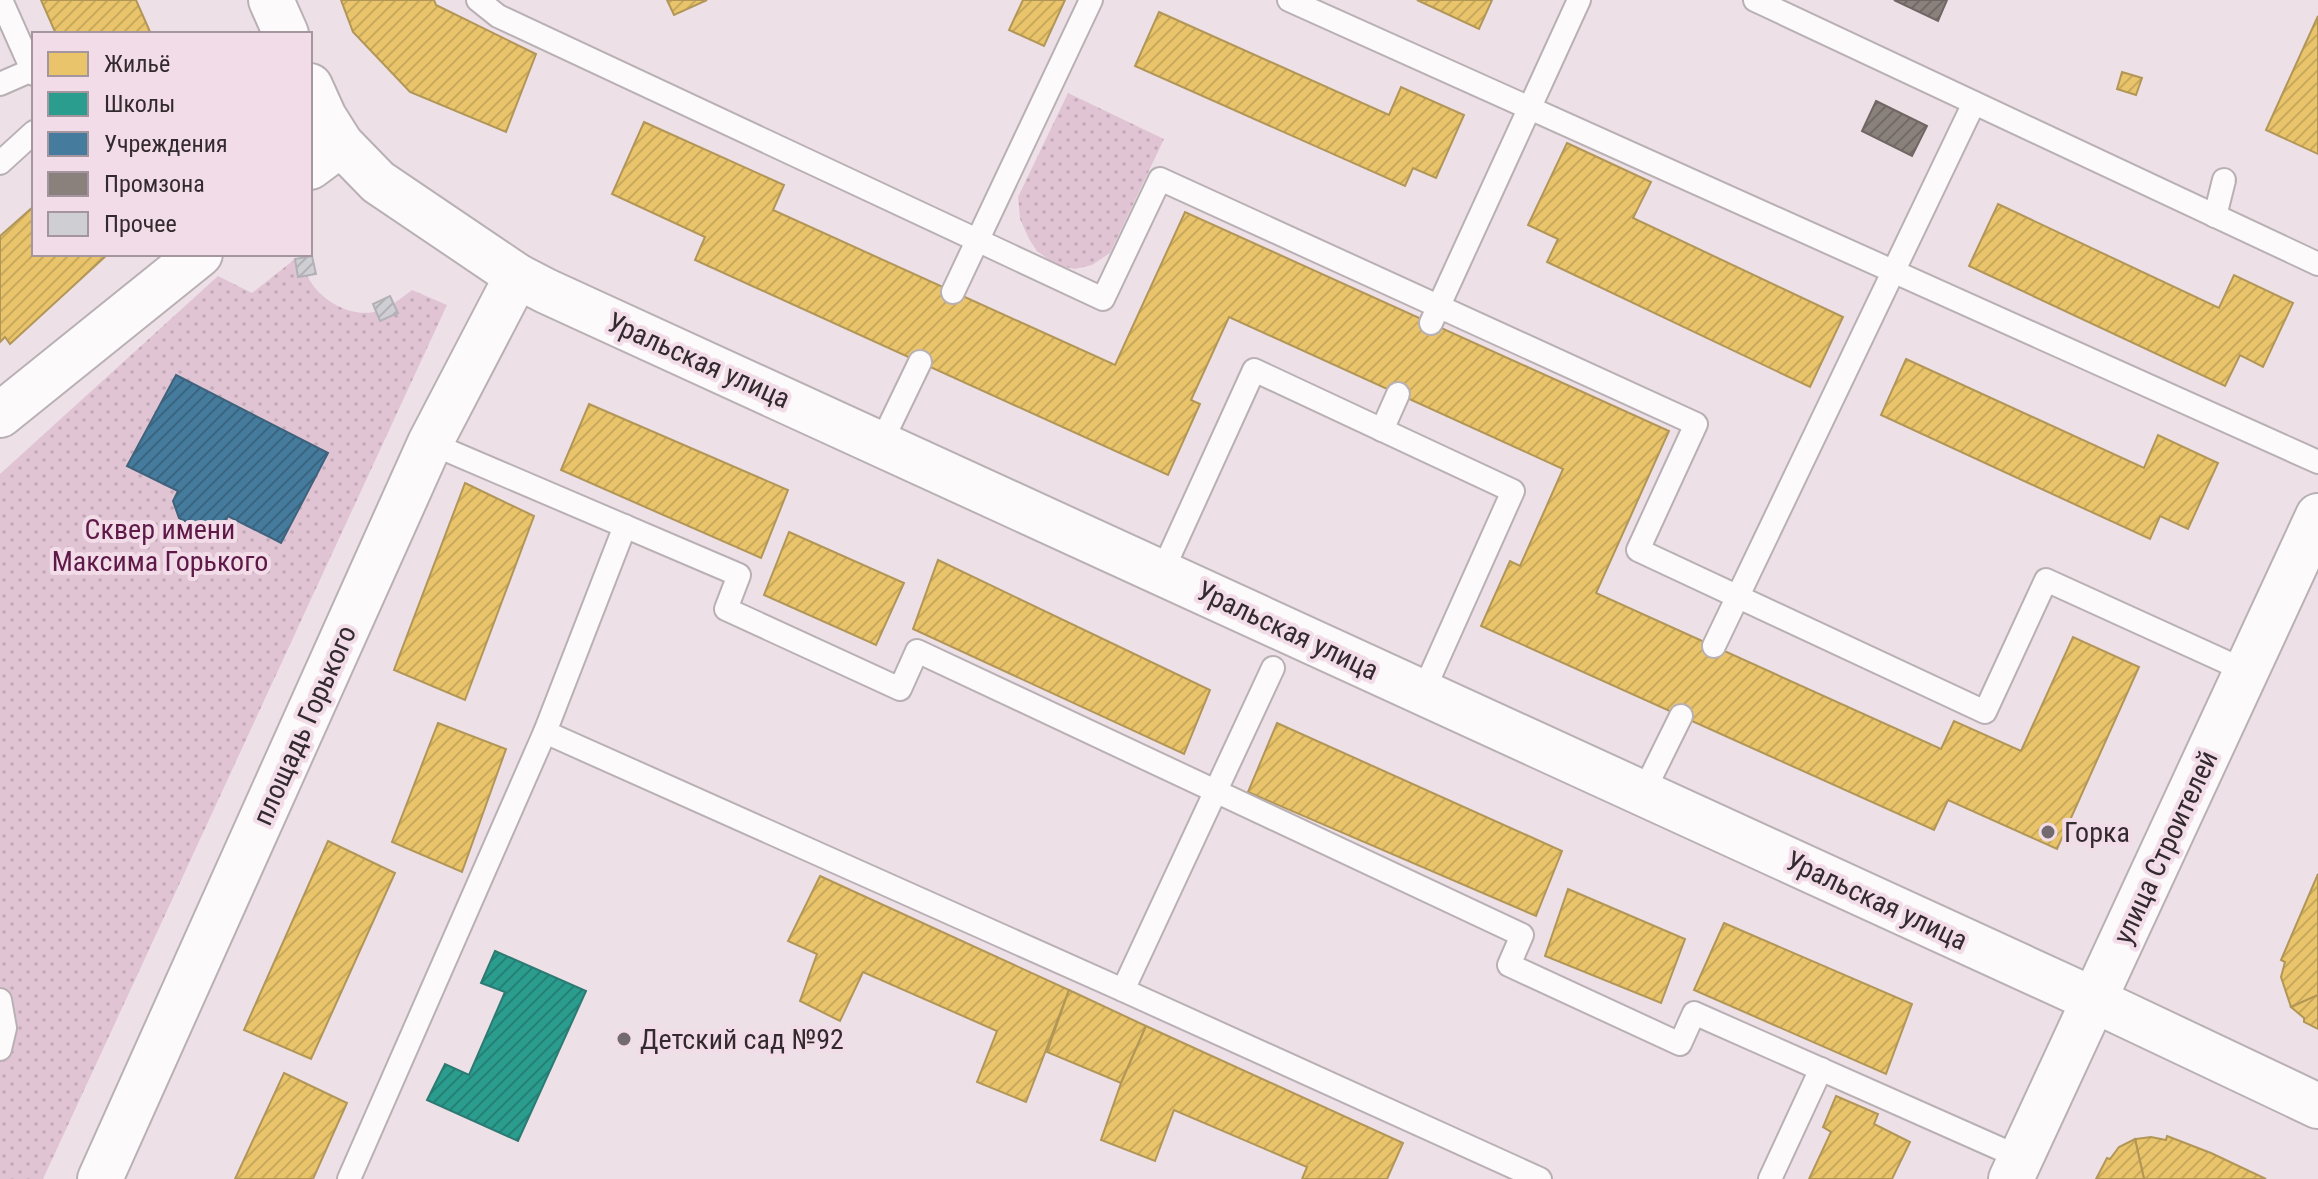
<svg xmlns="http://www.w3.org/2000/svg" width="2318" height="1179" font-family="'Roboto Condensed',sans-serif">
  <defs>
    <pattern id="park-dots" width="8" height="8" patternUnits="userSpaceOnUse" patternTransform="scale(2)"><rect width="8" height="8" fill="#e1c4d4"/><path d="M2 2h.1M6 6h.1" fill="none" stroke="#c2a9b6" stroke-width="1.8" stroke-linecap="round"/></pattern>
    <pattern id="homes-hatch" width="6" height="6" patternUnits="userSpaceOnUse" patternTransform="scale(2)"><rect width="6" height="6" fill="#e9c46a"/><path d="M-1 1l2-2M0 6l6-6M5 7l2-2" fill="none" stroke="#c8a95c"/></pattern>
    <pattern id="schools-hatch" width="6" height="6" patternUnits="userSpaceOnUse" patternTransform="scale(2)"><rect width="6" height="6" fill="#2a9d8f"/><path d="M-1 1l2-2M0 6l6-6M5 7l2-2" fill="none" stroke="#258075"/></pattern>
    <pattern id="public-hatch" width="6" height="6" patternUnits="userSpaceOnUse" patternTransform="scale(2)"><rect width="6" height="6" fill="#457b9d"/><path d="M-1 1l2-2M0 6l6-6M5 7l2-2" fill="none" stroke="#3a6580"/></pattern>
    <pattern id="industry-hatch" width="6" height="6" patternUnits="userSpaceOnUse" patternTransform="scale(2)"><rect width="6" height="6" fill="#8a817c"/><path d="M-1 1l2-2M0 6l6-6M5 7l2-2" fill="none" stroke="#716a66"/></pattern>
    <pattern id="building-hatch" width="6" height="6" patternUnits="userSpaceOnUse" patternTransform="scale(2)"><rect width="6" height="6" fill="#cfced3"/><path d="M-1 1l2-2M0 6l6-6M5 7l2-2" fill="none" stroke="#b2b1b5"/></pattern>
  </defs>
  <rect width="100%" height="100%" fill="#ede1e7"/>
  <g fill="url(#park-dots)">
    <path d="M1068 93 1164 139 1110 253 1092 265 1075 269 1056 265 1037 251 1029 239 1020 219 1018 197Z"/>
    <path d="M295 259 298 277 307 275C318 299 348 317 374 312 388 310 401 298 412 290L447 305 43 1179H0V474L218 276 252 293Z"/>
  </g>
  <g fill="url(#homes-hatch)" stroke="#b29658" stroke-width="2">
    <path d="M41 0H136L151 34H56Z"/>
    <path d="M341 0H434L436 5 536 54 506 132 410 92 353 32Z"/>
    <path d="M667 0H707L674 15Z"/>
    <path d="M1023 0H1065L1044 46 1009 30Z"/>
    <path d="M1417 0H1492L1479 29Z"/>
    <path d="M1159 12 1389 115 1401 87 1464 115 1436 178 1413 168 1405 186 1135 66Z"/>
    <path d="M2318 16V154L2266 130Z"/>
    <path d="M2122 72 2142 78 2136 95 2117 89Z"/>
    <path d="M644 122 784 185 773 210 1115 365 1185 212 1669 431 1596 593 1941 749 1954 721 2021 751 2073 637 2139 667 2057 849 1948 800 1934 830 1481 626 1510 561 1520 566 1563 469 1229 317 1191 400 1200 404 1168 475 695 260 705 237 612 194Z"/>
    <path d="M1567 143 1651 182 1633 218 1843 317 1810 387 1547 262 1558 239 1528 225Z"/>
    <path d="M1998 204 2219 308 2234 275 2293 303 2263 367 2240 355 2225 386 1969 266Z"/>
    <path d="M34 206V254H108L10 344 5 337 0 342V236Z"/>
    <path d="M1906 359 2144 468 2158 435 2218 463 2188 529 2160 516 2150 539 1881 415Z"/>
    <path d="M589 404 788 490 761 558 561 470Z"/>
    <path d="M465 483 534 516 465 700 394 670Z"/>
    <path d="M789 532 904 583 876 645 764 595Z"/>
    <path d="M938 560 1210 690 1184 754 913 629Z"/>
    <path d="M438 723 506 749 462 872 392 842Z"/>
    <path d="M1277 723 1562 851 1536 916 1248 792Z"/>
    <path d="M328 841 395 873 311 1059 244 1030Z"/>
    <path d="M2318 874V995L2291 1007 2281 977 2285 962 2281 960Z"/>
    <path d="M820 876 1069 990 1026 1102 977 1082 997 1031 863 972 840 1021 800 1001 817 954 788 941Z"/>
    <path d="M1568 889 1685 939 1661 1003 1545 956Z"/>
    <path d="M1724 923 1912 1004 1886 1074 1694 990Z"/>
    <path d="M1069 990 1146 1026 1121 1083 1047 1052Z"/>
    <path d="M2318 995V1029L2304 1022V1018L2291 1007Z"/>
    <path d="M1146 1026 1403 1143 1387 1179H1302L1307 1167 1174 1110 1155 1161 1101 1140 1121 1083Z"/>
    <path d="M284 1073 347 1103 313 1179H235Z"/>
    <path d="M1836 1096 1878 1114 1874 1124 1910 1142 1892 1179H1809L1831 1132 1823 1127Z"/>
    <path d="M2167 1136 2211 1153 2266 1179H2144L2135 1139 2151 1137 2166 1140Z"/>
    <path d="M2135 1139 2144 1179H2096L2107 1158 2110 1159 2119 1147Z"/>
  </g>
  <path fill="url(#schools-hatch)" stroke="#2c7a72" stroke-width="2" d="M495 951 586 991 518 1141 427 1100 445 1064 469 1075 505 992 481 983Z"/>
  <path fill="url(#public-hatch)" stroke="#3f637c" stroke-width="2" d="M176 375 328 453 281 543 228 516 223 526 211 534 179 518 173 501 178 491 127 466Z"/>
  <g fill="url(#industry-hatch)" stroke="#706765" stroke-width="2">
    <path d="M1894 0H1947L1938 21Z"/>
    <path d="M1876 101 1927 126 1912 156 1862 131Z"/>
  </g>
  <g fill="url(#building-hatch)" stroke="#b2b1b6" stroke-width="2">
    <path d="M312 256 316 274 298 277 295 259Z"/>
    <path d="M390 296 398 313 380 321 373 304Z"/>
  </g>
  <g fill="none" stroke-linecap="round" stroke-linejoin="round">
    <defs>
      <g id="lane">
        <path d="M1 0 34 74"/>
        <path d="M478 0 498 16 1103 299 1160 179 1696 424 1638 550 1985 712 2046 580 2246 671"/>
        <path d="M1289 0 2318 462"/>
        <path d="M1755 0 2318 264"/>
        <path d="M0 84 32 70"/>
        <path d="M0 163 34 132"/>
        <path d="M2215 216 2224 180"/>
        <path d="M953 292 1091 0"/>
        <path d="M1431 323 1579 0"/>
        <path d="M1382 430 1398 394"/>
        <path d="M430 443 739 575 726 609 900 689 917 651 1522 935 1509 965 1680 1044 1694 1013 2021 1158"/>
        <path d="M881 443 920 362"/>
        <path d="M625 526 545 732 1123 990 1273 668"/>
        <path d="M1162 572 1254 370 1513 491 1423 692"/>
        <path d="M1714 646 1974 103"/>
        <path d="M1643 793 1681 716"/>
        <path d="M1123 990 1540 1179"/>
        <path d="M0 1000 5 1028 0 1049"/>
        <path d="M349 1179 545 732"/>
        <path d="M1770 1179 1821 1069"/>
      </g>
      <g id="street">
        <path d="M310 167 341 144"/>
        <path d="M0 415 200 254"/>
        <path d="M100 1179 430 443 517 276"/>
      </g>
      <g id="secondary">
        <path d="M271 0 286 34"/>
        <path d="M310 86 324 117 341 144 378 182 517 276 546 291 2094 1000 2318 1106"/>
        <path d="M2011 1179 2318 516"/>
      </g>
    </defs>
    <use href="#lane" stroke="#b9b0b4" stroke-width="26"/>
    <use href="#street" stroke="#b9b0b4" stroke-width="48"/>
    <use href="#secondary" stroke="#b9b0b4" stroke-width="48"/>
    <use href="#lane" stroke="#fcfafb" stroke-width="22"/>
    <use href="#street" stroke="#fcfafb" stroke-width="44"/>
    <use href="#secondary" stroke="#fcfafb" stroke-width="44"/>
  </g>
  <g fill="#736a6f" stroke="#f2dce8" stroke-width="3">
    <circle cx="2048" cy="832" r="8"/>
    <circle cx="624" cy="1039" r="8"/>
  </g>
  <g text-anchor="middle" stroke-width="8" stroke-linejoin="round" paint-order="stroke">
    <g font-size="28" fill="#322a2e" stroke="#f2dce8">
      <text transform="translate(699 360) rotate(24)" y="10">Уральская улица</text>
      <text transform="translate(1288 630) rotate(25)" y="10">Уральская улица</text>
      <text transform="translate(304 725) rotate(-66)" y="10">площадь Горького</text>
      <text transform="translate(2165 847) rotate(-65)" y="10">улица Строителей</text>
      <text transform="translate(1877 900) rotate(25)" y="10">Уральская улица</text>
    </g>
    <g font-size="28" fill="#5f1948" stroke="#f2dce8">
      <text x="160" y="539">Сквер имени<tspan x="160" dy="32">Максима Горького</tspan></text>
    </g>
    <g font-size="28" fill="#322a2e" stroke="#f2dce8" text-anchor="start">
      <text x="2064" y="842">Горка</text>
      <text x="640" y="1049">Детский сад №92</text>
    </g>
  </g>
  <rect x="32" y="32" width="280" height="224" fill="#f2dce8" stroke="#a5959e" stroke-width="2"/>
  <rect x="48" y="52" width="40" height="24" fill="#e9c46a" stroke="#a5959e" stroke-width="2"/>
  <text x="104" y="72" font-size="24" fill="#322a2e">Жильё</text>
  <rect x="48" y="92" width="40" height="24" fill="#2a9d8f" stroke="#a5959e" stroke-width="2"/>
  <text x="104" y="112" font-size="24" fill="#322a2e">Школы</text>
  <rect x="48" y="132" width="40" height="24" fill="#457b9d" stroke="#a5959e" stroke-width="2"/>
  <text x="104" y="152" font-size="24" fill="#322a2e">Учреждения</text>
  <rect x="48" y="172" width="40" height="24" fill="#8a817c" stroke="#a5959e" stroke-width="2"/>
  <text x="104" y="192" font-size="24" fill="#322a2e">Промзона</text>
  <rect x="48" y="212" width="40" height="24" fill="#cfced3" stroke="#a5959e" stroke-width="2"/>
  <text x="104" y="232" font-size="24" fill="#322a2e">Прочее</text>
</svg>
